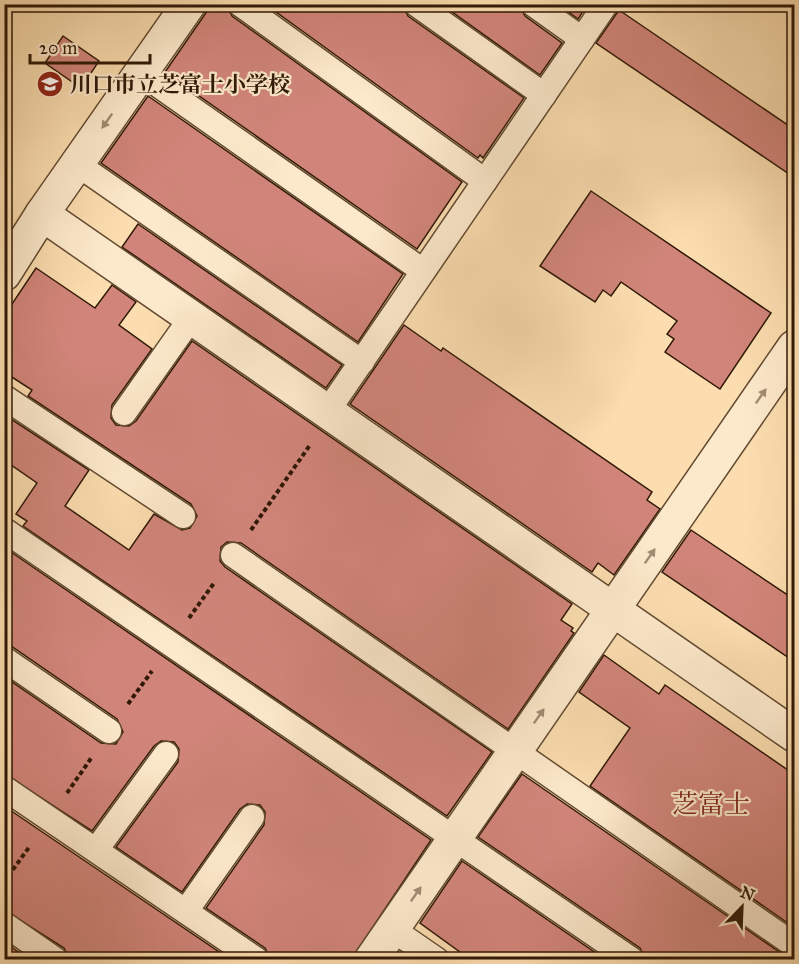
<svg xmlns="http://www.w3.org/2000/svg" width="799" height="964" font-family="'IM FELL Great Primer','Noto Serif JP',serif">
  <rect width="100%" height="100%" fill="#fbddaf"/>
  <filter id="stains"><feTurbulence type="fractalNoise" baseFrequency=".00333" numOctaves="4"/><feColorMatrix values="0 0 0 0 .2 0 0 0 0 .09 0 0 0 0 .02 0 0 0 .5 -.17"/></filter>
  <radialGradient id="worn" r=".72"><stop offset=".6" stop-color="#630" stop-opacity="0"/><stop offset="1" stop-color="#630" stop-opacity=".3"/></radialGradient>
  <g fill="#d1857a" stroke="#301907" stroke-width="1.5">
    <path d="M212 4H226L232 16 462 182 417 249 165 72Z"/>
    <path d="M265 4H402L408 16 524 98 483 158 480 155 478 158Z"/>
    <path d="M441 4H519L525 16 562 43 540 75Z"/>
    <path d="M558 4H588L578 19Z"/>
    <path d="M619 10 795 130V178L596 43Z"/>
    <path d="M63 36 99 61 81 88 45 63Z"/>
    <path d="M148 96 403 274 358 342 101 163Z"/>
    <path d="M591 191 771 313 720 389 665 352 674 339 667 334 677 321 621 282 611 296 603 290 595 302 540 266Z"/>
    <path d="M138 224 342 365 326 388 122 247Z"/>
    <path d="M36 268 95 308 112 285 136 302 119 325 152 349 112 405 111 418 116 425 129 426 136 421 192 341 572 604 561 620 573 628 571 631 574 633 508 729 241 543 227 542 221 547 220 561 225 567 492 752 447 816 23 526 27 521 16 514 37 483 4 460V428L11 419 89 470 65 506 129 550 154 514 182 530 190 528 197 516 191 504 28 396 32 390 4 372V316Z"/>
    <path d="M404 325 441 351 443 348 652 492 647 500 660 509 614 575 598 563 592 572 350 404Z"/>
    <path d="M691 530 795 600V662L662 572Z"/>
    <path d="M8 550 431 840 351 960H271L265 948 206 908 264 825 265 812 260 805 247 804 240 809 182 892 116 847 178 762 179 749 174 742 161 741 154 746 92 831 4 774V692L12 682 101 743 116 744 123 732 117 719 4 641V555Z"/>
    <path d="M604 655 659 694 665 685 795 775V928L590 786 630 728 579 692Z"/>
    <path d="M522 774 788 958 787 960H646L640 948 478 837Z"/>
    <path d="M4 806 231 960H70L64 948 4 910Z"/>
    <path d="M462 861 606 960H471L420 923Z"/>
    <path d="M4 942 30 960H4Z"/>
  </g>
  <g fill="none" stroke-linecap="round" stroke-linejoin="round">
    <defs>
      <g id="service">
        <path d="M240 4 485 181"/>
        <path d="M416 4 544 95"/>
        <path d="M533 4 582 39"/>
        <path d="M141 73 423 271"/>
        <path d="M77 164 362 362"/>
        <path d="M4 397 183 516"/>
        <path d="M327 412 606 4"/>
        <path d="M124 413 191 318"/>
        <path d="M4 530 632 960"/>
        <path d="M233 555 794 945"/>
        <path d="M4 659 109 731"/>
        <path d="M4 788 257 960"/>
        <path d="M96 850 166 754"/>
        <path d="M186 911 252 817"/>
        <path d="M4 924 56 960"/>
        <path d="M392 929 437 960"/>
      </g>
      <g id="minor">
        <path d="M42 214 794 735"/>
        <path d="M4 274 42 214 189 4"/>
        <path d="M371 960 794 347"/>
      </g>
    </defs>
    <use href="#service" stroke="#634a31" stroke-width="27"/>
    <use href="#minor" stroke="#634a31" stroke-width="36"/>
    <g stroke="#301907" stroke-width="4" stroke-dasharray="4.5 3" stroke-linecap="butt">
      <path d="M251 530 310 445"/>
      <path d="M189 618 214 583"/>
      <path d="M128 704 152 671"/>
      <path d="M67 793 92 757"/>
      <path d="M4 882 30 846"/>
    </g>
    <use href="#service" stroke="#fce9cb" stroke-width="24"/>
    <use href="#minor" stroke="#fce9cb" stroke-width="33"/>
  </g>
  <defs><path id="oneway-solid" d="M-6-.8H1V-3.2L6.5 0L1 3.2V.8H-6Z" transform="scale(1.5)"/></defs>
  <g fill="#a08b73">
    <use href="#oneway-solid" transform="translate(107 121) rotate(125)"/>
    <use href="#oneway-solid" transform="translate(761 396) rotate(-55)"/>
    <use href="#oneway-solid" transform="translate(650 556) rotate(-55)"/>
    <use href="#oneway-solid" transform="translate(539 716) rotate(-55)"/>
    <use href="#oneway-solid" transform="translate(416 894) rotate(-55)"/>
  </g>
  <defs>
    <symbol id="school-disc" viewBox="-11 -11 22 22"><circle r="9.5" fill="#8f2418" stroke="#fce9cb"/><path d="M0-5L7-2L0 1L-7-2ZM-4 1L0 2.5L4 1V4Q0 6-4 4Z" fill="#fff"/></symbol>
  </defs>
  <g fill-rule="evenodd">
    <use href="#school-disc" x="35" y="69" width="30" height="30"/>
  </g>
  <g text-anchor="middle" stroke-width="4.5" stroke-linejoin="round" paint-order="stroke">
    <g font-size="22" font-weight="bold" fill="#301907" stroke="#fce9cb" text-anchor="start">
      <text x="70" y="92">川口市立芝富士小学校</text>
    </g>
    <g font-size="26" fill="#7a1f14" stroke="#fce9cb">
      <text x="711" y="813">芝富士</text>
    </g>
  </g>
  <rect width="799" height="964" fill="none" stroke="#fbddaf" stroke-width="24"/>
  <rect x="6" y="6" width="787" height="952" fill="none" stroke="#301907" stroke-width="3"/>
  <rect x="12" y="12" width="775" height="940" fill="none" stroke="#301907" stroke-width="1.5"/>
  <g transform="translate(742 907) rotate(23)" stroke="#fce9cb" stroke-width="4.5" paint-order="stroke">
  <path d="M0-4.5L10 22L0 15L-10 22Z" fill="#301907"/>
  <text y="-9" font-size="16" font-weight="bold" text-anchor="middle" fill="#301907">N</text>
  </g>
  <path d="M30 54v9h120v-9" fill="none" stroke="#301907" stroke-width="3"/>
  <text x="39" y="54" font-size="18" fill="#301907" stroke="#fce9cb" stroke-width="4.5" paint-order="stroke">20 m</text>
  <rect width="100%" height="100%" filter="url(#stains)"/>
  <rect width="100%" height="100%" fill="url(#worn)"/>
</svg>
